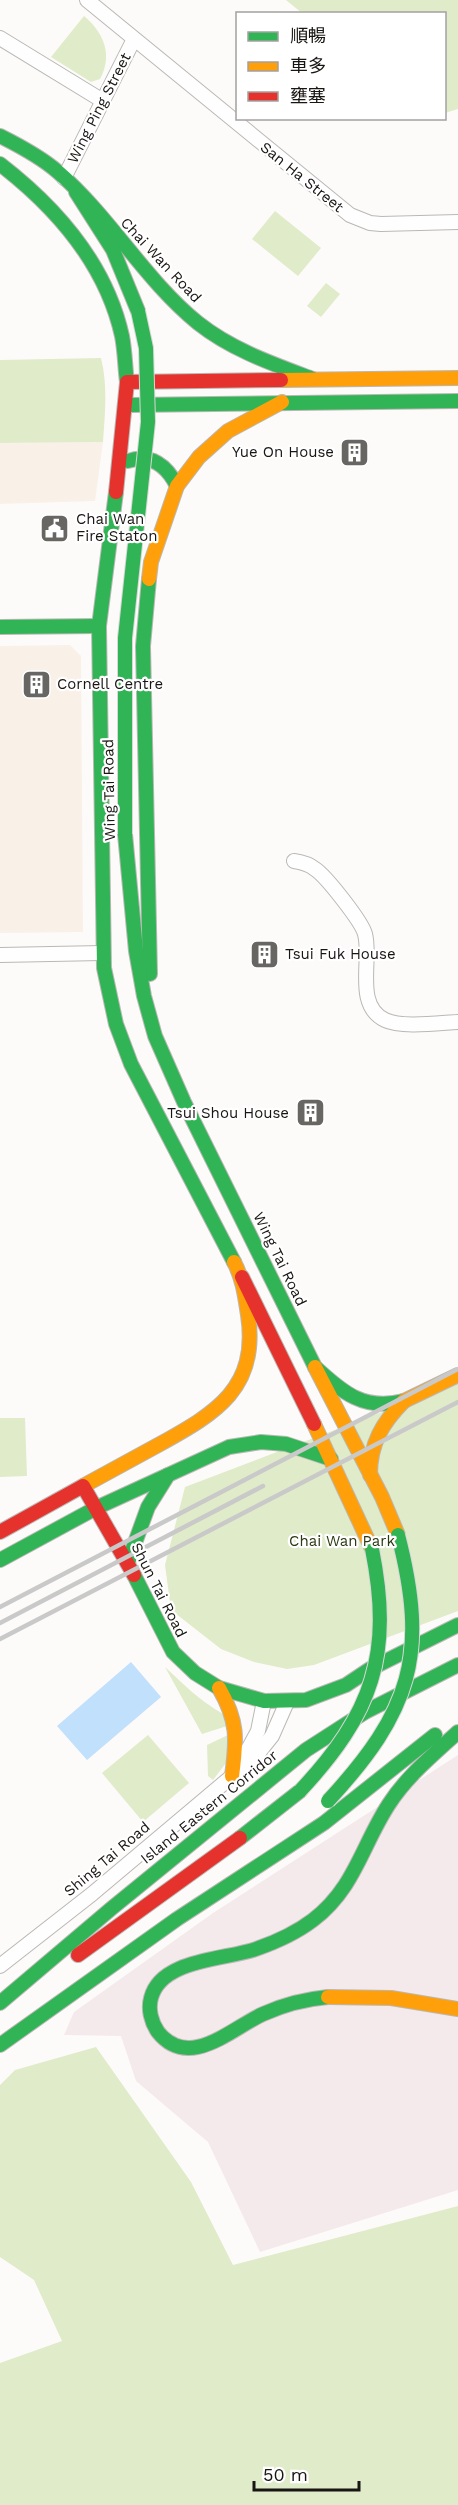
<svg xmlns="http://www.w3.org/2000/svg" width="458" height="2505" font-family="'Work Sans','Noto Sans TC',sans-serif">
  <rect width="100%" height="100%" fill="#fdfbf9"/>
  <g fill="#f9f0e8">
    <path d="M103 442 95 501 0 504V443Z"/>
    <path d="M70 645 81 656 83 932 0 933V646Z"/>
  </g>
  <path fill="#f4eaeb" d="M458 1755V2190L260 2252 208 2142 136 2081 121 2036 64 2035 74 2012 213 1913Z"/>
  <g fill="#e0ebc9">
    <path d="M286 0H458V109L445 113 444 14 302 13Z"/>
    <path d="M84 16C104 33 113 55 100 79L91 82 51 57Z"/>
    <path d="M275 211 321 248 298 276 252 239Z"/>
    <path d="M326 283 340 294 321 317 307 306Z"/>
    <path d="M101 358C108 386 105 414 103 442L0 443V360Z"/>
    <path d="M458 1383V1611L314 1665 287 1669 254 1662 221 1649 171 1610 165 1565 185 1487Z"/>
    <path d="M25 1418 27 1476 0 1477V1418Z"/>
    <path d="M165 1667C187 1687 197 1699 225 1715L227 1726 202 1734Z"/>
    <path d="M230 1734 229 1759 213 1780 208 1776 207 1745Z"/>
    <path d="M148 1735 189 1783 143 1822 102 1773Z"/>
    <path d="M96 2047 191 2182 233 2265 458 2206V2505H0V2363L62 2341 34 2280 0 2257V2085L15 2070Z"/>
  </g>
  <path fill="#c0e0fc" d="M131 1662 161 1697 87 1760 57 1726Z"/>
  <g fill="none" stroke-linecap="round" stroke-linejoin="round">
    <defs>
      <g id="street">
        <path d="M87 0 350 215 370 223 381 224 458 222"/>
        <path d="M0 38 103 101"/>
        <path d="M64 178 134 39"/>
        <path d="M294 861C301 862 309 864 315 869 326 876 362 922 365 934 372 960 354 1005 385 1020 401 1028 439 1023 458 1022"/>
        <path d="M0 955 102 953"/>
        <path d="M240 1764 258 1731 264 1701"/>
        <path d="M0 1966 92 1894 256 1756 272 1736 287 1702"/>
      </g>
      <g id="fast">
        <path d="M0 136C20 146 41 157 58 172 110 217 145 280 198 323 232 350 273 364 313 379"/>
        <path d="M0 164C57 208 106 264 122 336 125 351 125 367 127 382"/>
        <path d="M76 192 113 250 138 311"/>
        <path d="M130 405 458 401"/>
        <path d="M128 461C151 453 167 466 177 486"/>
        <path d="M116 492 99 626 104 968 116 1024 131 1064 234 1262"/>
        <path d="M149 579 143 646 150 974"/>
        <path d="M0 627 99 626"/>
        <path d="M125 834 136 951 144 996 155 1036 184 1102 315 1367C343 1393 364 1411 404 1401"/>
        <path d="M96 1508 229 1447 261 1442 286 1444 331 1459"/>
        <path d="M0 1560 96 1508"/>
        <path d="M128 1562 148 1507 168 1475"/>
        <path d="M134 1575 173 1652 195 1673 219 1688 264 1701 306 1700 346 1685 370 1669 458 1625"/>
        <path d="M240 1838 300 1791"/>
        <path d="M328 1997C306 1999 283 2005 263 2014 232 2028 189 2071 158 2032 151 2022 148 2009 151 1998 161 1959 224 1960 256 1949 276 1942 296 1933 313 1920 355 1888 362 1845 389 1804 407 1776 434 1754 458 1732"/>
        <path d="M0 2003 112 1908 306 1750 365 1712 458 1665"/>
        <path d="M0 2045 177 1919 324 1823 435 1735"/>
      </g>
      <g id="slow">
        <path d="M281 380 458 378"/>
        <path d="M149 579 151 562 177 486 199 457 228 431 282 402"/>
        <path d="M315 1367 382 1497 398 1535"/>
        <path d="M404 1401 458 1375"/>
        <path d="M314 1424 372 1549"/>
        <path d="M370 1475C370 1444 382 1423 404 1401"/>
        <path d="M83 1486C109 1472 134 1458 160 1444 216 1413 259 1388 248 1315 245 1296 243 1279 234 1262"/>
        <path d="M219 1688C238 1721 237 1739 232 1776"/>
        <path d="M328 1997 391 1998 458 2009"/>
      </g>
      <g id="jam">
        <path d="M116 492 127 382 281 380"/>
        <path d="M242 1277 314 1424"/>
        <path d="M0 1532 83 1486 134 1575"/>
        <path d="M78 1955 240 1838"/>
      </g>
    </defs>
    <use href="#street" stroke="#bab8b5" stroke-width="16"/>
    <use href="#fast" stroke="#bab8b5" stroke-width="16"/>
    <use href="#slow" stroke="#bab8b5" stroke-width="16"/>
    <use href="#jam" stroke="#bab8b5" stroke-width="16"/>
    <use href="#street" stroke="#fffefe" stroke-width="14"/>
    <use href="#fast" stroke="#30b455" stroke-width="14"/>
    <use href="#slow" stroke="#ff9f0a" stroke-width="14"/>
    <use href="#jam" stroke="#e5322d" stroke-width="14"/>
    <g stroke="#c9c9c9" stroke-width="4.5">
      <path d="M0 1607 458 1369"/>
      <path d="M0 1623 263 1486"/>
      <path d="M0 1639 458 1402"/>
    </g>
    <defs>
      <g id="fast-bridge">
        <path d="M125 834V638L148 422 146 348 138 311"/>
        <path d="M300 1791C373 1713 393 1654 372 1549"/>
        <path d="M328 1801C411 1711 429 1655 398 1535"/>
      </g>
    </defs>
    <use href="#fast-bridge" stroke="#d9d8d7" stroke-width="16" stroke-linecap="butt"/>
    <use href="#fast-bridge" stroke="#30b455" stroke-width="14"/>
  </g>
  <defs>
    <symbol id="building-square" viewBox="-11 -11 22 22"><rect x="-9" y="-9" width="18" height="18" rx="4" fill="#686663" stroke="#fff"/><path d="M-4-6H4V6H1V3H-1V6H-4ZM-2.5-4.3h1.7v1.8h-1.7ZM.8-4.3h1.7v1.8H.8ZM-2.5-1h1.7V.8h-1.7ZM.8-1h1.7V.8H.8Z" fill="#fff"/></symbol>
    <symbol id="civic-square" viewBox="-11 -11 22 22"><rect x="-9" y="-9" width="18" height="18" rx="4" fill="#686663" stroke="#fff"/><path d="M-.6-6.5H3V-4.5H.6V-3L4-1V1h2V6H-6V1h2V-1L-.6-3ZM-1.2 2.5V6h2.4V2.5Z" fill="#fff"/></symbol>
  </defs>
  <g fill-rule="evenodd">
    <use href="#building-square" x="338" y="436" width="33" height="33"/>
    <use href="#civic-square" x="38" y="512" width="33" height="33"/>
    <use href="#building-square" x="20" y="668" width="33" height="33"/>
    <use href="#building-square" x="248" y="938" width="33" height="33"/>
    <use href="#building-square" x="294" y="1096" width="33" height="33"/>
  </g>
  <g text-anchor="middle" stroke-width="4.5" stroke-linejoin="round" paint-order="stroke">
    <g font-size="15" fill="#181512" stroke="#fff">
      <text transform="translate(99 108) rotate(-63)" y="5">Wing Ping Street</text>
      <text transform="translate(302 177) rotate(39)" y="5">San Ha Street</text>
      <text transform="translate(161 260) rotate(47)" y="5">Chai Wan Road</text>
      <text transform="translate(109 790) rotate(-91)" y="5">Wing Tai Road</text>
      <text transform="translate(280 1259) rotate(64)" y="5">Wing Tai Road</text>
      <text transform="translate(159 1590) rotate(63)" y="5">Shun Tai Road</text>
      <text transform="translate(209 1807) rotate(-39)" y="5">Island Eastern Corridor</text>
      <text transform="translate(107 1859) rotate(-40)" y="5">Shing Tai Road</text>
    </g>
    <g font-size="15" fill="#181512" stroke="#fff" text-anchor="start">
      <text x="334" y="457" text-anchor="end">Yue On House</text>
      <text x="76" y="524">Chai Wan<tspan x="76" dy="17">Fire Staton</tspan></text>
      <text x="57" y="689">Cornell Centre</text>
      <text x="285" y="959">Tsui Fuk House</text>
      <text x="289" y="1118" text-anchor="end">Tsui Shou House</text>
    </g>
    <g font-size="15" fill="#2b3811" stroke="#fff">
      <text x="342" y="1546">Chai Wan Park</text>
    </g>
  </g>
  <rect x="236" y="12" width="210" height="108" fill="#ffffff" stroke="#a3a1a0" stroke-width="1.5"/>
  <rect x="248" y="32" width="30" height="9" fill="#30b455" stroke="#a3a1a0" stroke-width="1.5"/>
  <text x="290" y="42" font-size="18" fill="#181512">順暢</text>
  <rect x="248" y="62" width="30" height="9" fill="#ff9f0a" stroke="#a3a1a0" stroke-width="1.5"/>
  <text x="290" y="72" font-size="18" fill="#181512">車多</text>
  <rect x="248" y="92" width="30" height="9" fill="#e5322d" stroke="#a3a1a0" stroke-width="1.5"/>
  <text x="290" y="102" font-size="18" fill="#181512">壅塞</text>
  <path d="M254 2481v9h105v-9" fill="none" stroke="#181512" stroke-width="3"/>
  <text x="263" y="2481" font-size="18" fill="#181512" stroke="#ffffff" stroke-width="4.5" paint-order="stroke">50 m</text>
</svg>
